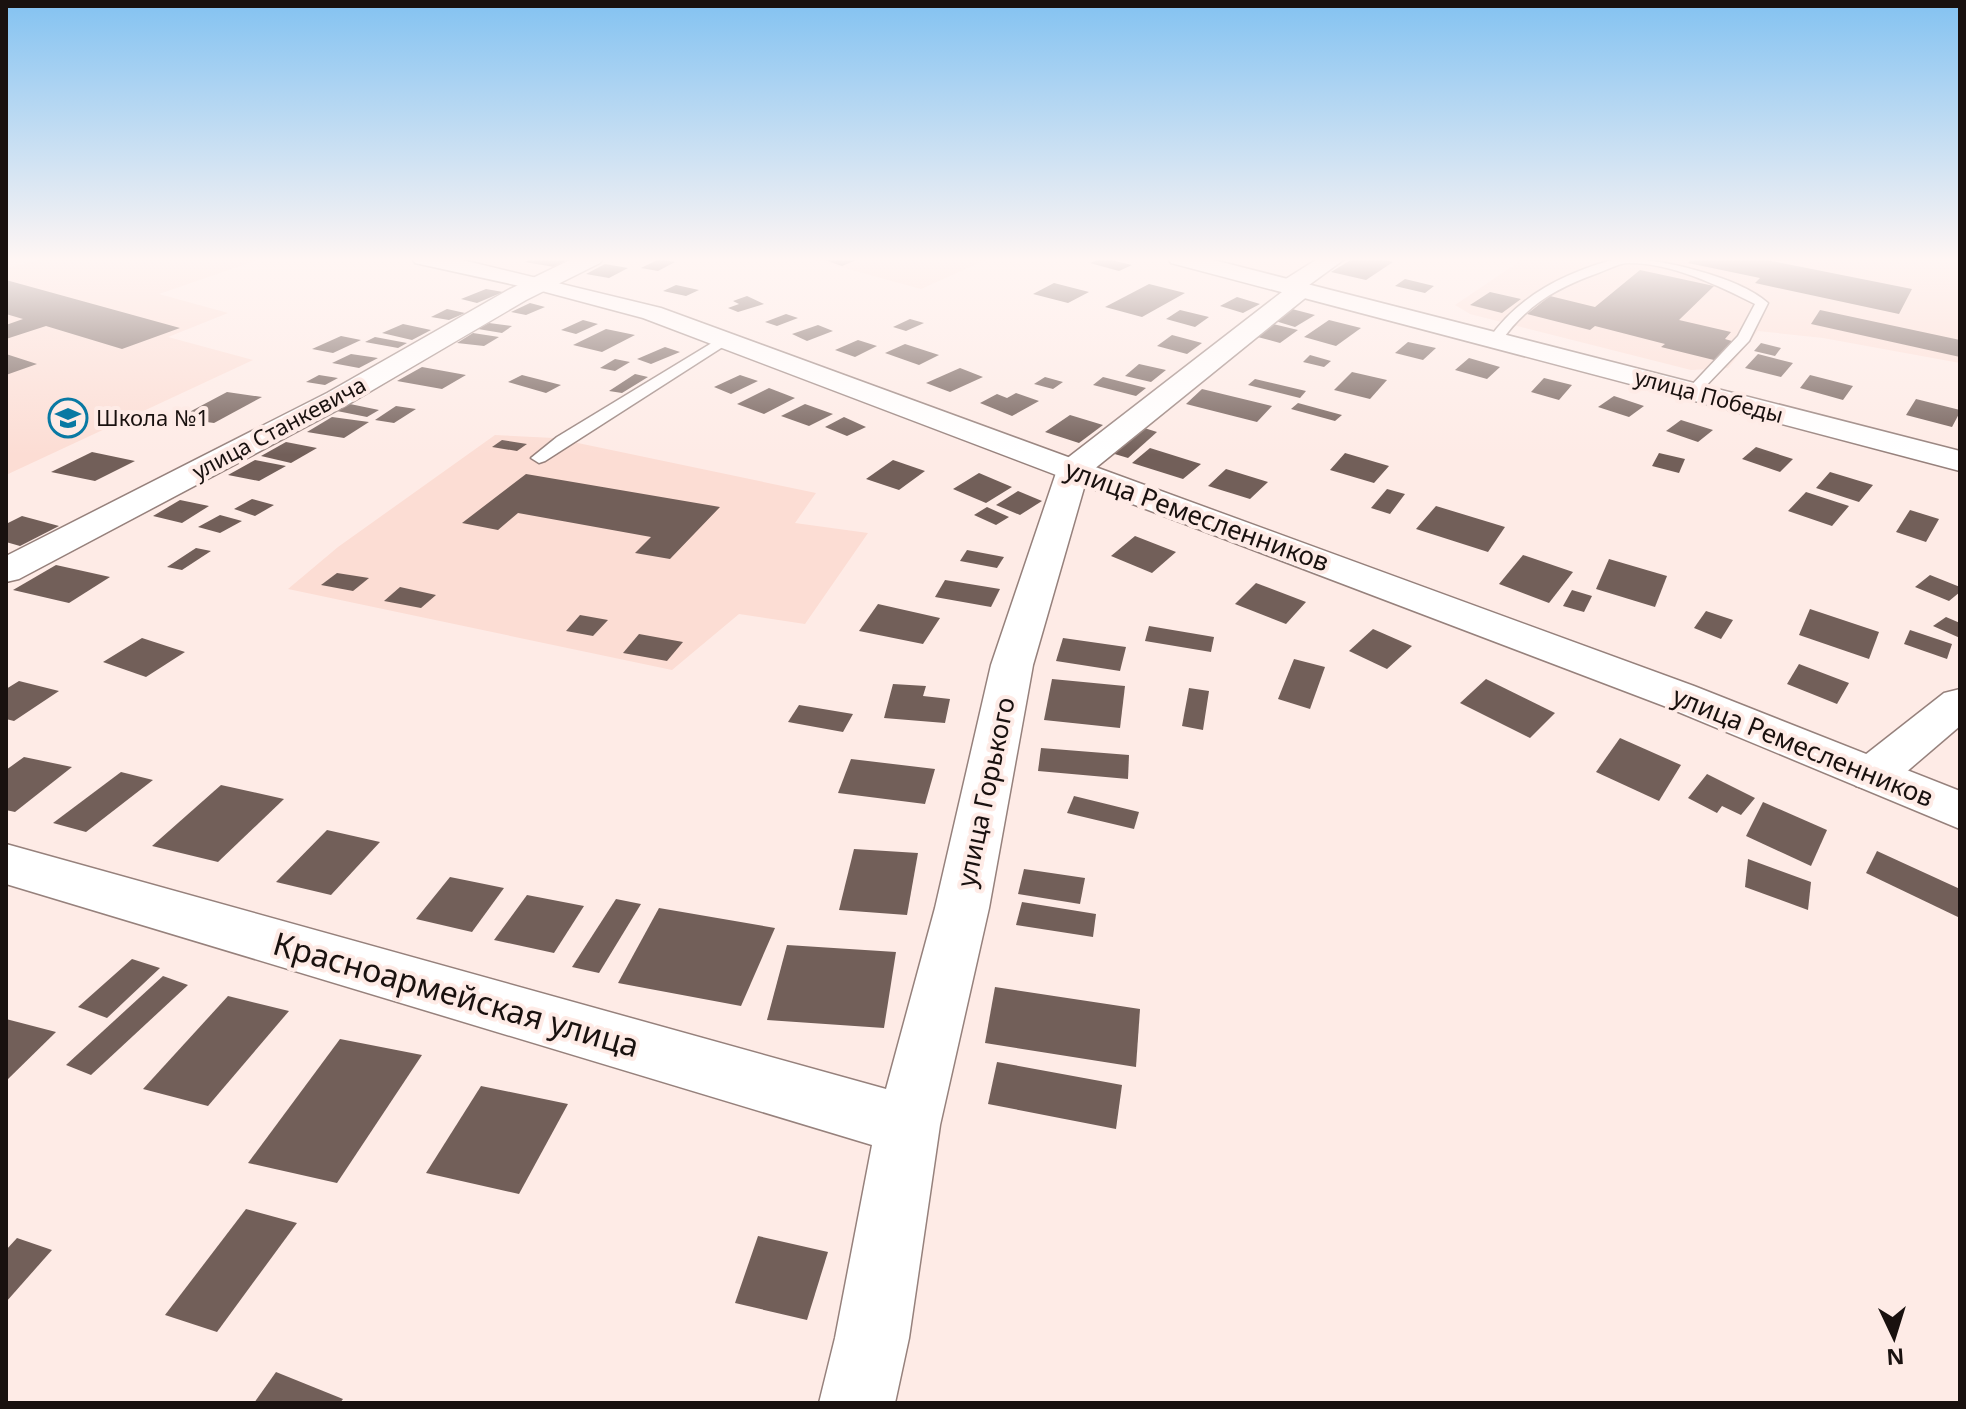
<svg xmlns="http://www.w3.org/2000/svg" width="1966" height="1409" font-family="'Noto Sans',sans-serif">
  <rect width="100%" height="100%" fill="#feebe6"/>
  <g fill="#fcddd4">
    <path d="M47 258H263L159 294 228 313 168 337 253 360 6 475V268Z"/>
    <path d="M808 258H990L921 289Z"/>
    <path d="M1509 258H1960V363L1823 338 1758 331 1728 368 1691 370 1470 314 1455 305 1520 261Z"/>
    <path d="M495 435 554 438 816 493 795 523 868 533 805 624 739 614 672 670 288 589 338 547Z"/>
  </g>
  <g fill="#725f59">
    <path d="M533 258H573L554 267 525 262Z"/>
    <path d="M819 258H861L842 266Z"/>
    <path d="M1103 258 1132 265 1119 271 1090 263Z"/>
    <path d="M1354 258H1376L1393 262 1366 280 1331 272Z"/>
    <path d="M1694 258H1757L1912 289 1899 314 1755 283 1760 278 1688 263Z"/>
    <path d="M659 259 675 262 658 271 641 268Z"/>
    <path d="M605 264 628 268 609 278 586 274Z"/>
    <path d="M1640 270 1714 286 1679 320 1731 332 1725 339 1735 342 1718 361 1661 347 1665 344 1595 326 1590 330 1527 314 1550 296 1595 307Z"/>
    <path d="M1405 279 1434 286 1425 293 1395 286Z"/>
    <path d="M6 280 180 328 122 349 46 326 6 339V325L23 319 6 314Z"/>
    <path d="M1054 283 1089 292 1068 303 1033 294Z"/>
    <path d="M1149 284 1185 293 1142 317 1105 307Z"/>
    <path d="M676 285 699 290 686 296 663 291Z"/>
    <path d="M486 289 503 292 477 303 461 299Z"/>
    <path d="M1490 292 1521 299 1502 313 1470 305Z"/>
    <path d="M747 296 764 304 738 312 728 308 739 304 733 301Z"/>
    <path d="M1237 297 1260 304 1243 313 1220 306Z"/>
    <path d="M530 303 545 307 526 315 511 312Z"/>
    <path d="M447 309 465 313 449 320 431 317Z"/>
    <path d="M1292 309 1315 315 1295 327 1272 320Z"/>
    <path d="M1180 310 1209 317 1195 327 1166 319Z"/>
    <path d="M1820 310 1960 340V357L1811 324Z"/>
    <path d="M786 314 798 318 777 326 765 322Z"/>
    <path d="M910 319 924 323 906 331 893 327Z"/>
    <path d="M583 320 598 324 576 334 561 330Z"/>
    <path d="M1329 320 1361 328 1336 346 1304 337Z"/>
    <path d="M489 323 512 326 502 333 478 329Z"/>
    <path d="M1269 323 1298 330 1280 343 1250 335Z"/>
    <path d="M403 324 431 330 412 340 382 333Z"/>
    <path d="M818 325 833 331 807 341 792 334Z"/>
    <path d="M606 329 635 335 602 352 573 345Z"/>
    <path d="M473 333 499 337 484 346 457 343Z"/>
    <path d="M1172 335 1202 343 1187 354 1157 346Z"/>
    <path d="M341 336 361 340 333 353 312 349Z"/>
    <path d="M375 337 407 343 398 348 365 342Z"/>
    <path d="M858 340 877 346 855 357 835 350Z"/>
    <path d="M1408 342 1436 348 1423 360 1395 353Z"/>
    <path d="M1761 343 1781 348 1775 356 1754 351Z"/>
    <path d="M905 344 939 355 919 365 885 353Z"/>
    <path d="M665 347 680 352 651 364 637 359Z"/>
    <path d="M6 354 37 364 6 375Z"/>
    <path d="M351 354 378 358 359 368 332 363Z"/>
    <path d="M1758 354 1793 363 1781 377 1745 368Z"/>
    <path d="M1310 355 1331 361 1324 367 1303 362Z"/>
    <path d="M1469 358 1500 367 1487 379 1455 370Z"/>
    <path d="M615 359 630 362 615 371 600 368Z"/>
    <path d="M1139 364 1166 370 1151 382 1125 376Z"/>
    <path d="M422 367 466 375 442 389 397 381Z"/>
    <path d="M960 368 983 377 950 392 926 383Z"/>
    <path d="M1352 372 1387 380 1370 399 1334 390Z"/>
    <path d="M635 374 648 377 622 393 609 391Z"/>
    <path d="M319 375 338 378 325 385 306 382Z"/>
    <path d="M522 375 561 385 546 393 508 382Z"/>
    <path d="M740 375 758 381 731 394 714 387Z"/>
    <path d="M1810 375 1853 386 1843 400 1800 388Z"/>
    <path d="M1045 377 1063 382 1053 389 1034 384Z"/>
    <path d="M1103 377 1146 388 1136 396 1093 385Z"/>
    <path d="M1544 378 1572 385 1559 400 1531 392Z"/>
    <path d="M1255 379 1306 391 1300 398 1248 385Z"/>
    <path d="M769 388 795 398 764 414 737 404Z"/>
    <path d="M1202 389 1272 406 1257 422 1186 404Z"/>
    <path d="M227 392 262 397 214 423 178 418Z"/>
    <path d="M1016 393 1039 401 1012 416 980 403 997 394 1007 398Z"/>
    <path d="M1614 396 1644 406 1629 417 1598 407Z"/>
    <path d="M1916 399 1960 410V412L1952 427 1906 415Z"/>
    <path d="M1298 403 1342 415 1335 421 1291 409Z"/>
    <path d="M350 404 379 410 367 417 337 411Z"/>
    <path d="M805 404 833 414 809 426 781 416Z"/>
    <path d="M396 406 416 409 394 423 375 420Z"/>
    <path d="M1070 415 1103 425 1079 443 1045 432Z"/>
    <path d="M332 417 369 422 344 438 307 432Z"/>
    <path d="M844 417 866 427 847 436 825 427Z"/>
    <path d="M1681 420 1713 430 1698 442 1666 431Z"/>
    <path d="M1138 426 1157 432 1128 458 1108 452Z"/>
    <path d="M502 440 527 444 517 451 492 447Z"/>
    <path d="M286 442 317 448 291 463 261 456Z"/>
    <path d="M1756 447 1793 459 1780 472 1742 459Z"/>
    <path d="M1150 448 1201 464 1183 479 1132 463Z"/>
    <path d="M92 452 135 461 95 481 51 472Z"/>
    <path d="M1345 453 1389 466 1374 483 1330 470Z"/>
    <path d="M1659 453 1685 459 1679 473 1652 466Z"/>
    <path d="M255 460 286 466 259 481 228 475Z"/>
    <path d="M893 460 925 471 899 490 866 479Z"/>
    <path d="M1226 469 1268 482 1250 499 1208 486Z"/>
    <path d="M1830 472 1873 485 1859 502 1816 488Z"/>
    <path d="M979 473 1012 487 986 503 953 489Z"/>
    <path d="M526 474 720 507 670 559 635 553 651 537 518 513 498 530 462 523Z"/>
    <path d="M1387 489 1405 494 1390 514 1371 508Z"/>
    <path d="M1018 491 1042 501 1020 515 996 505Z"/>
    <path d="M1806 492 1849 506 1832 526 1788 511Z"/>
    <path d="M252 499 274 505 255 516 234 509Z"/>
    <path d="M180 500 209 506 182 523 153 516Z"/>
    <path d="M1436 506 1505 527 1488 552 1416 529Z"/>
    <path d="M987 507 1009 517 996 525 974 515Z"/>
    <path d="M1910 510 1939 519 1926 542 1896 532Z"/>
    <path d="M220 515 242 521 220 533 198 527Z"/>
    <path d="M22 516 59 526 20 546 6 542V524Z"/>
    <path d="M1135 536 1176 552 1152 573 1111 556Z"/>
    <path d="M196 548 211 551 182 570 167 567Z"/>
    <path d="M967 550 1004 557 997 568 960 561Z"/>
    <path d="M1523 555 1573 572 1549 603 1499 584Z"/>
    <path d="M1609 559 1667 576 1655 607 1596 589Z"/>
    <path d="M56 565 110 577 69 603 13 590Z"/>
    <path d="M337 573 369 578 353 591 321 585Z"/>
    <path d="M1930 575 1960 587V592L1949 601 1915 587Z"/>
    <path d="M945 580 1000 589 991 607 935 597Z"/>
    <path d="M1256 583 1306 602 1286 624 1235 604Z"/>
    <path d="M400 587 436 595 421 608 384 601Z"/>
    <path d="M1572 590 1592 596 1584 612 1563 606Z"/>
    <path d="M878 604 940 618 923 644 859 631Z"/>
    <path d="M1810 609 1879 632 1869 659 1799 635Z"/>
    <path d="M1706 611 1733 620 1721 639 1694 628Z"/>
    <path d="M580 615 608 620 593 636 566 631Z"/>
    <path d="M1946 617 1960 623V638L1933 626Z"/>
    <path d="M1149 626 1214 637 1211 652 1145 641Z"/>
    <path d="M1373 629 1412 646 1387 669 1349 651Z"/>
    <path d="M1910 630 1952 644 1947 659 1904 644Z"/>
    <path d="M639 634 683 642 667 661 623 653Z"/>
    <path d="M142 638 185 652 146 677 103 662Z"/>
    <path d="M1063 638 1126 647 1120 671 1056 661Z"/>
    <path d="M1294 659 1325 667 1310 709 1278 699Z"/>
    <path d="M1799 664 1849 683 1837 704 1787 684Z"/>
    <path d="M1052 679 1125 686 1120 728 1044 720Z"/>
    <path d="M1486 679 1555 713 1530 738 1460 703Z"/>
    <path d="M19 681 59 691 14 721 6 719V689Z"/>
    <path d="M893 684 926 686 923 696 950 699 945 723 884 718Z"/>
    <path d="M1189 688 1209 691 1203 730 1182 726Z"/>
    <path d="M799 705 853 714 843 732 788 722Z"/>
    <path d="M1620 738 1681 765 1659 801 1596 772Z"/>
    <path d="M1041 748 1129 755 1128 779 1038 771Z"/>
    <path d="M24 757 72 767 15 812 6 810V770Z"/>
    <path d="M851 759 935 769 925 804 838 793Z"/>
    <path d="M121 772 153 780 86 832 53 823Z"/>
    <path d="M1707 774 1755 798 1741 815 1722 806 1717 813 1688 798Z"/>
    <path d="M221 785 284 799 218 862 152 846Z"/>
    <path d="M1074 796 1139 812 1134 829 1067 813Z"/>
    <path d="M1763 802 1827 830 1811 866 1746 836Z"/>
    <path d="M327 830 380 842 331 895 276 882Z"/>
    <path d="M854 849 918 853 907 915 839 910Z"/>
    <path d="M1877 851 1960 889V918L1866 873Z"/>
    <path d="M1748 859 1811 882 1808 910 1745 887Z"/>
    <path d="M1024 869 1085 878 1080 904 1018 894Z"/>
    <path d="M450 877 504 888 472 932 416 919Z"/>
    <path d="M527 895 584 906 554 953 494 940Z"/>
    <path d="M616 899 641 904 599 973 572 967Z"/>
    <path d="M1022 902 1096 914 1093 937 1016 925Z"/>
    <path d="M659 908 775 928 741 1006 618 983Z"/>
    <path d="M787 945 896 952 884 1028 767 1020Z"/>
    <path d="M132 959 160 968 107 1018 78 1007Z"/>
    <path d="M163 976 188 985 91 1075 66 1065Z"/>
    <path d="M995 987 1140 1009 1136 1067 985 1043Z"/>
    <path d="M228 996 289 1011 208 1106 143 1089Z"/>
    <path d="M6 1019 56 1032 6 1081Z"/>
    <path d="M340 1039 422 1055 337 1183 248 1163Z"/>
    <path d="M997 1062 1122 1085 1116 1129 988 1104Z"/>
    <path d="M481 1086 568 1104 519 1194 426 1173Z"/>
    <path d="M246 1209 297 1223 217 1332 165 1315Z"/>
    <path d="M758 1236 828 1252 807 1320 735 1303Z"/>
    <path d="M17 1238 52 1250 6 1302V1250Z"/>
    <path d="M276 1372 343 1399 340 1403H254Z"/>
  </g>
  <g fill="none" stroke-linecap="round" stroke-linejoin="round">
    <defs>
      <g id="lane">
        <path d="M1618 258C1658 258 1738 276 1768 303L1749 341 1698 394 1693 395 1686 391 1738 336 1755 304C1718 285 1669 262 1627 263 1617 264 1607 270 1598 273 1556 288 1525 306 1500 343L1488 340C1520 294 1565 273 1618 258Z"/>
        <path d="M720 338 732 341 545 461 539 463 531 458 557 437Z"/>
      </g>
      <g id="street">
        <path d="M574 258H603L600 263 526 300 347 405 19 579 6 582V556L327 393 508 290Z"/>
        <path d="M1319 258H1346L1309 285 1312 290 1309 295 1088 474 1033 665 989 908 940 1125 909 1338 895 1403H819L835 1338 872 1145 6 884V844L886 1089 935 908 991 665 1057 470 1061 463 1282 292 1278 287 1281 282Z"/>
        <path d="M1960 689V726L1890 786 1873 791 1856 786 1849 774 1856 762 1944 693Z"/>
      </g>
      <g id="secondary">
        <path d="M412 258H454L661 308 1694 686 1960 791V829L1664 706 643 318 538 290 415 263Z"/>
        <path d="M1168 258H1206L1960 451V471L1171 263Z"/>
      </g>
    </defs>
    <use href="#lane" stroke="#96817c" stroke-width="3"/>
    <use href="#street" stroke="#96817c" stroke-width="3"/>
    <use href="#secondary" stroke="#96817c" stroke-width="3"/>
    <use href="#lane" fill="#fff" fill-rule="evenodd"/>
    <use href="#street" fill="#fff" fill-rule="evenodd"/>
    <use href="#secondary" fill="#fff" fill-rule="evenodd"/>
  </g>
  <linearGradient id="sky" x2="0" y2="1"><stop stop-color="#83c2f1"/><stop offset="0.57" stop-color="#fff6f4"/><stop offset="1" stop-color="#fff6f4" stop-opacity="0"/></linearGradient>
  <rect width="1966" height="455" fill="url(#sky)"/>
  <defs>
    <symbol id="school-ring" viewBox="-11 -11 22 22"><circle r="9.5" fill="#feebe6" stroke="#0979a3" stroke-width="1.5"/><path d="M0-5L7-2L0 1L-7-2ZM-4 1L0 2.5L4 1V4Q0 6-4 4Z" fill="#0979a3"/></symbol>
  </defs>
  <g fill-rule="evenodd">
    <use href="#school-ring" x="46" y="396" width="44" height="44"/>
  </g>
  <g text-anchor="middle" stroke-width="8" stroke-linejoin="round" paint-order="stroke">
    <g font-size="22" fill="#19110f" stroke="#feebe6">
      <text transform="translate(1709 396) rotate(15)" y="8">улица Победы</text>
      <text transform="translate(279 428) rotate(-28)" y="8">улица Станкевича</text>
    </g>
    <g font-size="22" fill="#19110f" stroke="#feebe6" text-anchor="start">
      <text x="96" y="426">Школа №1</text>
    </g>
    <g font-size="26" fill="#19110f" stroke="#feebe6">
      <text transform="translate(1197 516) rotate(20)" y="9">улица Ремесленников</text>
      <text transform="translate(1803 747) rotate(22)" y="9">улица Ремесленников</text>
      <text transform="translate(986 792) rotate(-78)" y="9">улица Горького</text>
    </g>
    <g font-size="32" fill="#19110f" stroke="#feebe6">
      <text transform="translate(456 995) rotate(16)" y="11">Красноармейская улица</text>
    </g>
  </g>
  <rect width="1966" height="1409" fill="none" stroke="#19110f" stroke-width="16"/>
  <g transform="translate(1894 1337) rotate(176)" stroke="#feebe6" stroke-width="6" paint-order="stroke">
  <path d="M0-6L14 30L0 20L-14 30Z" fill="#19110f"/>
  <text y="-12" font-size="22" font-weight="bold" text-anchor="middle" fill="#19110f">N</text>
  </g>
</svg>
